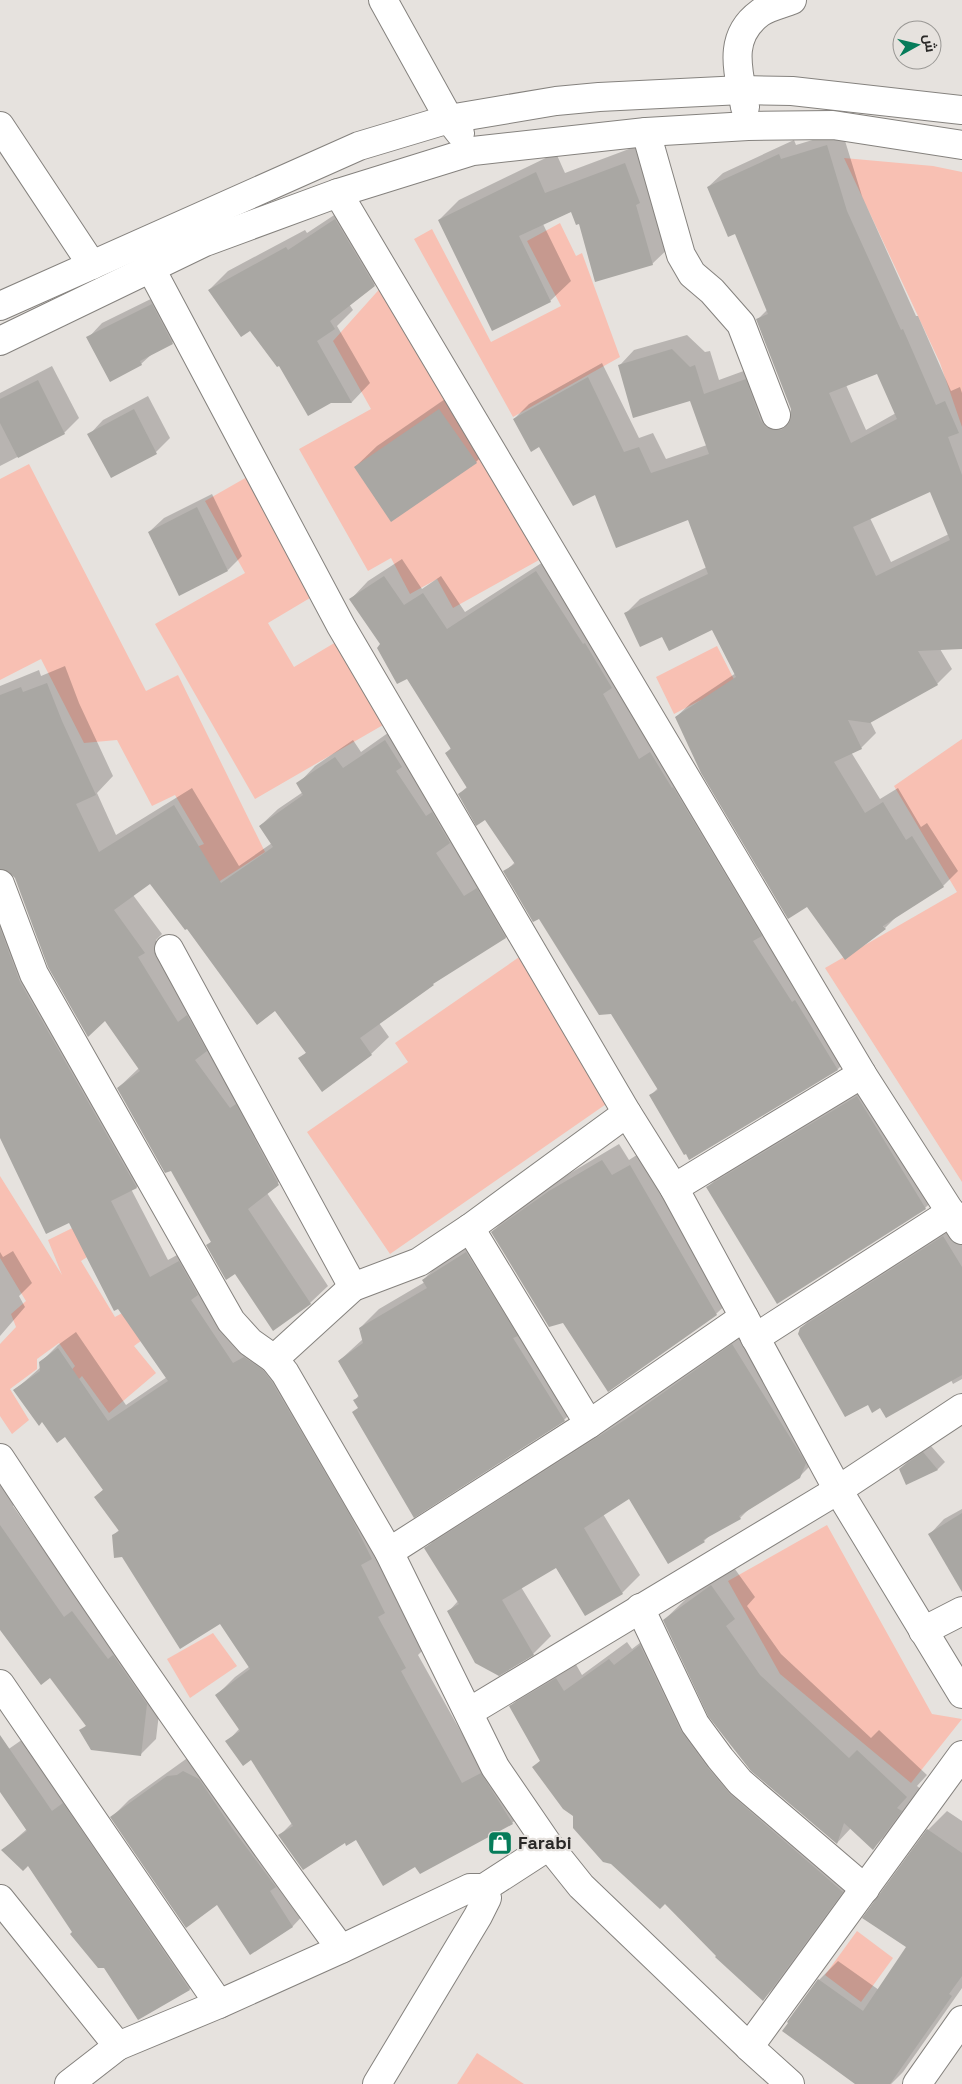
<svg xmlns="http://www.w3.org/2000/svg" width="962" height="2084" font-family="'Space Grotesk',Cairo,sans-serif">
  <rect width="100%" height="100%" fill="#e6e2de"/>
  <g fill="#f8c0b3">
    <path d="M844 158 933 166 962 172V427L940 363Z"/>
    <path d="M560 223 576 256 582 253 620 357 513 417 414 239 432 229 491 342 561 306 527 241Z"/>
    <path d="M384 284 539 560 453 608 437 579 410 594 391 558 368 571 299 449 371 409 333 341Z"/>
    <path d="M29 464 146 691 178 675 265 852 175 910 199 846 204 844 175 795 152 806 117 740 84 743 41 659 0 680V479Z"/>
    <path d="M247 477 315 595 268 623 294 667 336 642 383 725 255 799 155 624 245 573 205 501Z"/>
    <path d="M717 646 747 705 712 722 701 700 674 714 656 677Z"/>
    <path d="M962 739V1182L825 968 957 892 894 786Z"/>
    <path d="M525 953 612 1100 390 1254 307 1132 408 1062 395 1043Z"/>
    <path d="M0 1176 62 1275 48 1240 111 1209 124 1233 81 1261 115 1317 158 1293 172 1318 134 1346 156 1373 109 1413 82 1376 77 1381 69 1373 75 1366 59 1343 37 1359V1369L10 1389 29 1420 12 1434 0 1416V1344L16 1327 11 1314 26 1301 0 1258Z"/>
    <path d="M827 1525 932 1714 962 1719 911 1783 780 1674 728 1581Z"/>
    <path d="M213 1633 237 1666 190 1698 167 1659Z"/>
    <path d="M857 1931 893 1958 861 2002 825 1975Z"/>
    <path d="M477 2053 524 2084H457Z"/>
  </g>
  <g fill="#0003" fill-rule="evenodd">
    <path d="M842 131 862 196 916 316H918L951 391 960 387 962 393V648L940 649 952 669 937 684 870 721 876 733 861 748 851 752 880 799 898 788 921 827 927 823 958 871 943 886 900 913 885 928 676 717 691 703 736 673 712 629 662 635 626 613 640 599 707 567 688 518 595 493 540 445 514 419 529 404 602 363 639 438 653 433 666 459 707 445 691 400 620 365 634 350 687 335 705 352 710 351 719 380 760 365 789 416H792V409L757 320 768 309 736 232 708 187 723 173 794 140 796 145ZM878 372 896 413 866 430 846 385ZM931 490 949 534 891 562 870 518Z"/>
    <path d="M645 143 673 244 652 264 580 222 572 211 543 224 571 281 550 301 439 220 459 200 556 153 565 173Z"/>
    <path d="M354 202 392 266 374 285 349 304 353 310 337 326 370 383 352 402H330L280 364 250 330 209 290 228 271 305 230 307 233Z"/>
    <path d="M167 291 187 328 172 343 153 353 141 364 88 338 102 323Z"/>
    <path d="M52 366 79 418 64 433 0 466V393Z"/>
    <path d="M461 388 497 441 476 462 355 467 377 446Z"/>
    <path d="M148 396 170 438 156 452 89 435 103 420Z"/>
    <path d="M212 494 242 556 228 570 149 532 164 518Z"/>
    <path d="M554 555 855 1052 838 1069 690 1159 651 1095 658 1088 611 1012 505 872 515 862 485 818 459 794 468 786 446 753 452 747 407 678 381 644 351 599 368 581 402 559 422 589 441 576 465 612Z"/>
    <path d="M65 666 79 703 113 776 97 793 116 835 192 788 239 866 272 843 260 826 278 809 303 792 298 784 315 766 353 740 361 752 402 723 523 920 506 937 440 978 379 1023 389 1037 371 1054 300 1058 307 1052 275 1010 188 927 150 882 133 895 162 934 156 940 296 1166 267 1193 328 1286 310 1303 273 1329 236 1273 208 1245 212 1241 171 1169 118 1088 139 1068 16 877 11 871 2 867 38 964 154 1169 137 1187 131 1189 168 1260 197 1244 215 1277 262 1340 402 1594 396 1600 423 1650 418 1655 480 1766 530 1806 512 1823 416 1865 357 1838 346 1841 279 1836 292 1823 252 1758 227 1742 240 1728 217 1695 235 1677 250 1666 221 1622 114 1535 120 1529 96 1497 104 1489 65 1435 43 1421 15 1390 41 1367V1362L58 1345 76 1332 126 1405 167 1377 69 1221 0 1135V686L39 670 41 676Z"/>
    <path d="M872 1082 940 1194 925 1208 708 1187 722 1173Z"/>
    <path d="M619 1144 629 1160 646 1149 733 1298 716 1314 609 1390 563 1322 492 1232 508 1216 567 1175Z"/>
    <path d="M957 1222 962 1230V1379L953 1384 951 1380 880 1406 868 1403 801 1328 816 1313Z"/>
    <path d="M486 1234 583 1401 564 1420 414 1516 355 1400 359 1395 339 1361 363 1339 360 1328 379 1309 425 1282 423 1280 442 1261Z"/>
    <path d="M13 1251 32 1283 19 1296 25 1307 0 1336V1252L3 1257Z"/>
    <path d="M750 1328 817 1459 799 1477 749 1509 740 1518 711 1534 704 1541 669 1562 629 1497 603 1514 640 1575 622 1593 586 1615 556 1567 521 1587 551 1636 533 1654 449 1611 458 1601 426 1548 443 1531Z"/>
    <path d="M931 1446 945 1462 938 1469 907 1483 900 1469 907 1462Z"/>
    <path d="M0 1477 16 1502 13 1506 80 1602 162 1688 156 1739 140 1755 81 1731 87 1725 50 1676 0 1626Z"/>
    <path d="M962 1509V1589L930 1534 944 1519Z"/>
    <path d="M732 1565 755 1597 747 1606 781 1654 871 1738 879 1730 927 1775 917 1786 922 1790 894 1827 873 1848 851 1828 837 1843 664 1620 686 1599Z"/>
    <path d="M658 1629 698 1713 747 1777 859 1874 780 1982 763 1999 574 1815 534 1767 541 1760 511 1706 528 1689 574 1661 582 1675 627 1642 632 1649Z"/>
    <path d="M26 1737 204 1974 190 1989 138 2018 105 1967 74 1931 28 1865 3 1850 27 1829 0 1790V1755Z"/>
    <path d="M195 1758 310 1908 293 1926 250 1954 218 1903 112 1817 129 1800 186 1759Z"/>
    <path d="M947 1811 962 1821V1988L903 2072 891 2084H857L788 2021 819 1980 838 1961 879 1990 908 1947 928 1830Z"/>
  </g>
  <g fill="#a9a7a3" fill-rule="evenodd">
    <path d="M827 145 847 211 901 330 903 329 936 405 945 401 959 433 948 437 962 475V649L918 651 938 685 870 723 848 720 862 749 834 762 865 813 883 802 906 840 912 836 944 887 883 926 886 929 845 960 807 907 788 919 701 773 675 717 736 677 712 630 669 651 662 637 640 647 624 613 708 574 688 520 616 548 595 495 573 506 539 447 531 452 513 419 588 377 624 452 639 447 651 473 709 454 690 401 633 418 618 365 672 349 690 367 695 365 704 394 746 379 761 421 766 427 774 430H781L788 425 791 418V409L756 319 768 314 735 234 728 237 707 187 779 154 781 159ZM877 374 897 419 851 443 829 393ZM930 492 950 540 876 576 853 527Z"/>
    <path d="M625 163 640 203 636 205 653 265 595 282 579 224 576 225 571 212 519 236 551 302 492 331 438 220 536 172 545 193Z"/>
    <path d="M335 219 375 286 330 321 335 329 317 341 352 403H331L308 416 279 366 277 367 250 331 241 337 208 290 286 247 288 250Z"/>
    <path d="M152 304 173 344 140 361 142 365 110 382 86 337Z"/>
    <path d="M38 380 65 434 18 458 0 423V399Z"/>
    <path d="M134 409 157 454 111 478 87 434Z"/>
    <path d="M439 409 477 463 391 522 354 467Z"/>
    <path d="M197 507 228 571 179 596 148 532Z"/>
    <path d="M536 571 583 644 585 643 612 688 603 694 639 759 650 752 672 788 673 787 762 936 753 941 792 1002 795 1000 838 1070 689 1160 686 1154 684 1155 649 1095 658 1090 611 1014 599 1015 539 919 533 922 503 871 515 864 485 820 476 826 458 794 467 788 445 753 451 749 407 679 397 684 377 648 380 644 349 599 384 576 404 605 423 593 447 629Z"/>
    <path d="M47 683 62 721 96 795 76 804 99 852 174 805 221 883 273 847 259 826 303 795 296 783 335 757 343 768 385 740 402 767 396 771 426 816 432 812 450 843 436 853 464 896 477 888 506 938 433 984 434 985 360 1038 372 1055 322 1092 298 1058 306 1053 275 1011 257 1025 187 929 185 930 150 884 114 910 145 953 138 957 178 1022 187 1015 207 1051 195 1060 230 1108 236 1104 279 1185 248 1209 311 1304 273 1331 235 1274 226 1280 206 1245 211 1242 171 1171 165 1173 117 1088 140 1071 105 1021 88 1037 48 967 15 878 9 872 0 869V695L21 687 23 692Z"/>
    <path d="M0 928 20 982 137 1188 111 1201 150 1277 179 1261 198 1295 191 1300 233 1363 244 1357 263 1370 272 1382 351 1517 372 1559 361 1565 385 1613 378 1617 406 1668 401 1671 462 1783 481 1773 513 1824 420 1874 415 1867 383 1886 356 1840 346 1846 345 1843 303 1870 278 1835 293 1826 251 1760 243 1766 225 1741 240 1731 215 1695 250 1669 220 1624 180 1649 122 1557 114 1558 112 1535 119 1531 94 1497 103 1490 65 1437 57 1443 42 1422 39 1426 13 1390 40 1371 39 1362 58 1348 108 1421 168 1381 118 1309 114 1311 69 1223 46 1234 0 1138Z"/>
    <path d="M857 1096 926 1209 777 1304 706 1187Z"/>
    <path d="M602 1160 612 1175 630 1165 717 1315 608 1392 563 1323 549 1327 491 1232 549 1191Z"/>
    <path d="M943 1236 962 1267V1375L886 1418 880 1408 872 1413 868 1405 845 1417 798 1334 800 1328Z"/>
    <path d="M466 1252 518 1336 513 1338 565 1421 414 1518 352 1412 358 1408 353 1400 359 1397 338 1361 363 1343 359 1328 427 1288 422 1280Z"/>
    <path d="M732 1344 806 1463 800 1478 739 1516 741 1519 703 1540 705 1542 668 1564 629 1499 584 1528 623 1594 585 1616 556 1568 502 1600 534 1655 499 1676 475 1663 447 1611 459 1604 424 1548 626 1419Z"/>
    <path d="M923 1452 938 1470 906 1485 899 1469Z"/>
    <path d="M962 1513V1592L928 1534Z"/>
    <path d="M0 1525 64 1617 72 1611 108 1659 113 1655 147 1704 141 1756 91 1750 79 1730 86 1726 50 1678 41 1685 0 1630Z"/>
    <path d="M711 1585 735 1619 726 1626 760 1675 849 1758 857 1750 907 1797 897 1808 902 1811 873 1850 844 1823 837 1844 751 1771 708 1716 663 1620Z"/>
    <path d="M640 1645 681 1731 708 1768 730 1794 843 1892 763 2001 715 1957 716 1956 665 1904 660 1909 611 1864 603 1862 573 1828V1816L563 1809 532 1767 540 1761 509 1706 556 1678 564 1691 609 1659 614 1665Z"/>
    <path d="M0 1735 52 1811 63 1803 190 1990 138 2020 104 1968H98L70 1934 72 1932 28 1866 23 1871 1 1850 27 1831 0 1792Z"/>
    <path d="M183 1771 199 1779 232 1828 276 1887 270 1891 293 1927 250 1955 217 1905 186 1928 110 1817 167 1776 177 1775Z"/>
    <path d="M927 1829 962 1853V1976L949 1994 952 1996 890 2084H855L782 2031 788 2023 787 2022 818 1979 863 2011 906 1947 862 1918Z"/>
  </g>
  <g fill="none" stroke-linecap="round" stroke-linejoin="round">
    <defs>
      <g id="minor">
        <path d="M383 0 449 119 460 133"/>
        <path d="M745 107C739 73 726 38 760 13 768 7 782 4 792 0"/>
        <path d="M0 126 92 265"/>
        <path d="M646 132 681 255 692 274 712 291 741 324 776 415"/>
        <path d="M338 193 862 1074 962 1230"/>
        <path d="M150 267 341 626 627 1113 674 1188 838 1490 962 1694"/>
        <path d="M0 306 359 146 449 119 556 101 599 97 742 90 792 91 962 110"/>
        <path d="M0 341 205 242 338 193 473 151 646 132 748 126 833 125 962 145"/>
        <path d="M0 884 34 974 231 1321 250 1342 274 1359 285 1373 389 1552 495 1767 549 1846 581 1886 749 2047 790 2084"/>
        <path d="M169 949 353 1287"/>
        <path d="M674 1188 862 1074"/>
        <path d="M470 1228 589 1424"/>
        <path d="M755 1338 951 1212"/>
        <path d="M274 1359 353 1287 419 1262 470 1228 627 1113"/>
        <path d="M0 1458C110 1625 223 1789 341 1949"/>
        <path d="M389 1552 589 1424 744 1317"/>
        <path d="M640 1608 695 1724 720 1758 740 1782 865 1889"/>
        <path d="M923 1631 962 1611"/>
        <path d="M0 1684 219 2004"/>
        <path d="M469 1712 838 1490 962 1408"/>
        <path d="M0 1899 118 2046 219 2004 341 1949 470 1888H484"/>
        <path d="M749 2047 962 1755"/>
        <path d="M69 2084 118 2046"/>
        <path d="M377 2084 478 1916 487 1898 484 1888 549 1846"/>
        <path d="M917 2084 962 2020"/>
      </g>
    </defs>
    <use href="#minor" stroke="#85827e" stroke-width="30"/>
    <use href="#minor" stroke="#fff" stroke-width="28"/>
  </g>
  <defs>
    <symbol id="shop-square" viewBox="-11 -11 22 22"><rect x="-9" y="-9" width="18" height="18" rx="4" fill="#057c5a" stroke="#e6e2de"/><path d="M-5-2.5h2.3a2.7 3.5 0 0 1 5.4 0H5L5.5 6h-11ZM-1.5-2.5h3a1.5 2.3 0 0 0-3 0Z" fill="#fff"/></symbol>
  </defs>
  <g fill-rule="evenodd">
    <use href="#shop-square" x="486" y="1829" width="28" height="28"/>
  </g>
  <g text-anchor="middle" stroke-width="4.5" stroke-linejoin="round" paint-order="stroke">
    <g font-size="18" font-weight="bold" fill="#292827" stroke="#e6e2de" text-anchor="start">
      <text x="518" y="1849">Farabi</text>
    </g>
  </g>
  <g transform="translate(917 45) rotate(82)"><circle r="24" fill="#e6e2de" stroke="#9a9895"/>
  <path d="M0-4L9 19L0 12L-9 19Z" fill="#057c5a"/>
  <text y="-8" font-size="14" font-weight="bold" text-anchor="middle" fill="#292827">ش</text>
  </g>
</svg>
